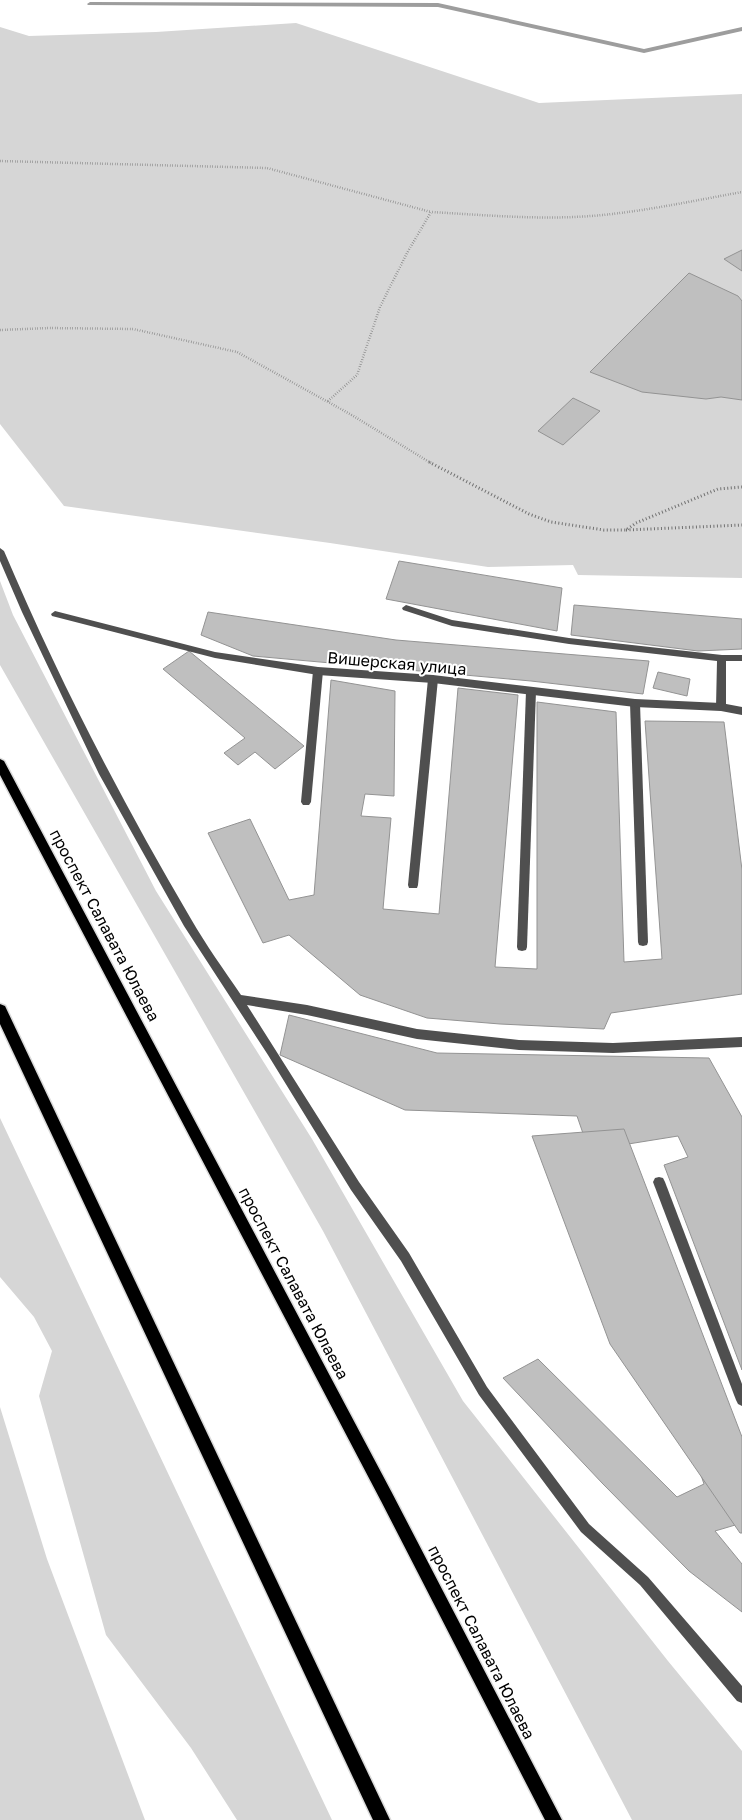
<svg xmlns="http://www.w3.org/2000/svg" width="742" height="1820" font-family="'Golos Text',sans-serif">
  <rect width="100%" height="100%" fill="#fff"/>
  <g fill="#d6d6d6">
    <path d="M296 23 539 103 742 94V578L578 575 573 565 488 567 330 543 64 506 0 424V27L29 36 156 32Z"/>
    <path d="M0 581 13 615 156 891 312 1139 463 1401 668 1661 742 1751V1820H632L323 1231 0 665Z"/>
    <path d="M0 1118 332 1820H237L191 1748 106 1635 39 1396 52 1351 34 1317 0 1277Z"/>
    <path d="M0 1407 47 1559 145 1820H0Z"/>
  </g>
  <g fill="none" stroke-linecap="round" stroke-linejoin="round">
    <path fill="#9d9d9d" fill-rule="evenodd" d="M90 2 438 3 644 49 742 27V31L644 53 438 7 88 5 87 4Z"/>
  </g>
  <g fill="#bfbfbf" stroke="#939393">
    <path d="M742 250V271L724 259Z"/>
    <path d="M689 273 738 296 742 301V400L721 397 706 399 642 392 590 372Z"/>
    <path d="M573 398 600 411 563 445 538 431Z"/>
    <path d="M399 561 562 588 557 631 386 599Z"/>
    <path d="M574 605 742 619V649L698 651 571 635Z"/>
    <path d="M208 612 396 640 649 661 643 694 531 681 253 656 201 635Z"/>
    <path d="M189 651 304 746 275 769 255 752 238 765 224 753 245 738 163 669Z"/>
    <path d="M658 672 690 679 687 696 653 688Z"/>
    <path d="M331 680 395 691 394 796 365 794 361 816 391 818 383 909 439 914 458 688 518 695 495 967 537 969V702L616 712 624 962 662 959 645 721 724 722 742 870V994L611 1013 604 1029 500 1024 427 1018 360 995 289 935 263 943 208 833 250 819 289 900 314 895Z"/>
    <path d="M289 1015 437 1053 709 1058 742 1117V1370L664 1165 688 1157 678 1136 622 1145 742 1456V1523L715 1531 742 1564V1612L689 1571 603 1484 503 1378 538 1359 677 1497 704 1484 577 1116 405 1110 280 1055Z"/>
    <path d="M624 1129 742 1437V1533H740L610 1344 532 1136Z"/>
  </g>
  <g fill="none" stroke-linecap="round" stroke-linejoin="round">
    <defs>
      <g id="primary">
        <path d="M0 759 4 761 391 1491 562 1820H545L381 1501 0 775Z"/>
        <path d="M0 1004 5 1006 390 1820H373L0 1024Z"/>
      </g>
    </defs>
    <use href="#primary" stroke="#dbdbdb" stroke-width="3"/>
    <g stroke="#717171" stroke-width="2.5" stroke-dasharray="0.5 2" stroke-linecap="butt">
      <path d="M0 161 267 168 431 212"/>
      <path d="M0 330 49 328 133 329 237 352 350 414 431 463"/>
      <path d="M328 401 357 375 380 307 407 253 431 212C484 215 538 220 591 216 642 212 692 201 742 192"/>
    </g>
    <g stroke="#717171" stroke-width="3" stroke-dasharray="1 2.5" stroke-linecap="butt">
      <path d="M429 462 529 514 551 522 604 530H626L636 523 718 489 742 487"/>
      <path d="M626 530 742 525"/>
    </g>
    <g fill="#4f4f4f" fill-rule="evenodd">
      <path d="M0 548 4 551C58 678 121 800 191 919 206 945 224 970 241 995L307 1005 417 1029 519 1040 613 1043 742 1037V1047L613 1053 519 1050 417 1039 307 1015 247 1005 359 1182 409 1253 487 1387 589 1524 648 1577 742 1686V1703L737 1701 640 1585 581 1532 479 1395 401 1261 351 1190 268 1055 184 926 99 774 22 612 0 561Z"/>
      <path d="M406 605 452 620 569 638 722 655H742V661H726V707L721 711 716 707 717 661 569 644 452 626 403 610 402 608Z"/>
      <path d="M318 667 323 671 311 802 309 805H303L301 802 313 671Z"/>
      <path d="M433 675 438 679 418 885 417 888H409L408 885 428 679Z"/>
      <path d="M531 687 536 691 527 947 526 950 522 951 518 950 517 947 526 691Z"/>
      <path d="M635 699 640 703 648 942 647 945 643 946 639 945 638 942 630 703Z"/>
      <path d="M659 1177 663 1178 665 1182 742 1384V1406L738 1404 736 1400 653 1182 655 1178Z"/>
    </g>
    <path fill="#4f4f4f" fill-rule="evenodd" d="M55 611 215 652 318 667 433 675 635 699 721 703 742 707V715L721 711 635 707 433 683 318 675 215 658 52 616 51 614Z"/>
    <use href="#primary" fill="#000" fill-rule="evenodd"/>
  </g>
  <g text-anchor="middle" stroke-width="4" stroke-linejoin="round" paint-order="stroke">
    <g font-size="16" fill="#000" stroke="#fff">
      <text transform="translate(397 663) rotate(5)" y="6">Вишерская улица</text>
      <text transform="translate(105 925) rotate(62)" y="6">проспект Салавата Юлаева</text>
      <text transform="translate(294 1283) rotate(62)" y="6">проспект Салавата Юлаева</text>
      <text transform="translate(482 1642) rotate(63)" y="6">проспект Салавата Юлаева</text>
    </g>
  </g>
</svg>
